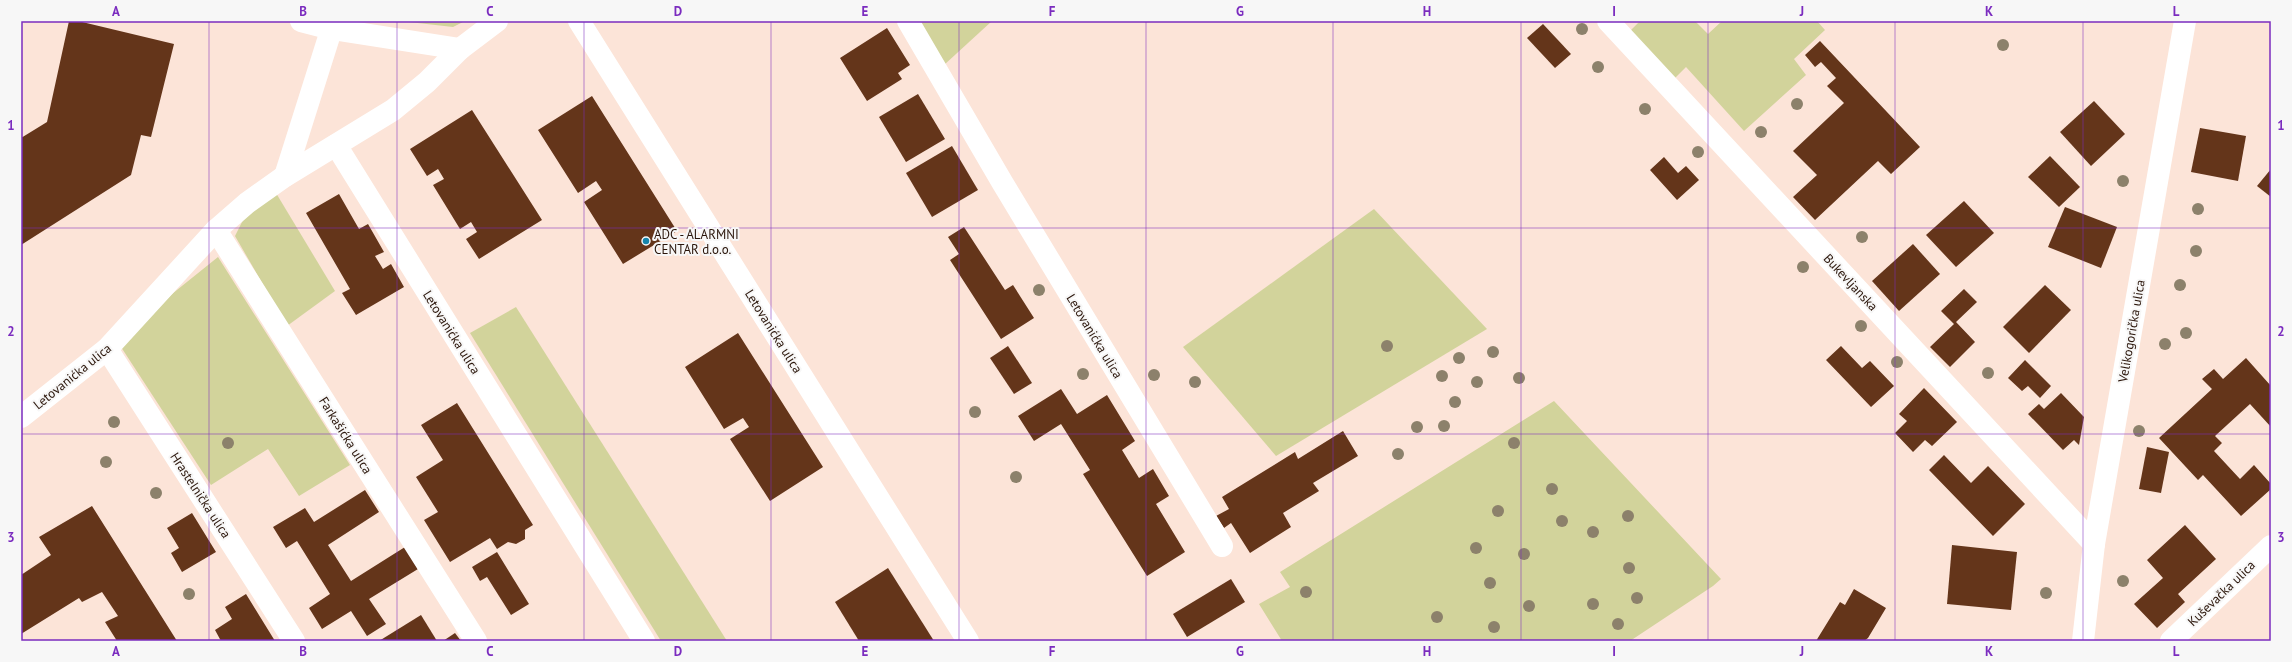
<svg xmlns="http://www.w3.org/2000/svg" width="2292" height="662" font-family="'PT Sans',sans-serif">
  <rect width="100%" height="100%" fill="#fce4d8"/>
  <g fill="#d2d39b">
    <path d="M400 21H465L453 27Z"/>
    <path d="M919 21H992L944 65Z"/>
    <path d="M1640 21H1695L1708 34 1722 21H1817L1825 30 1794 59 1806 75 1744 131 1686 67 1674 79 1630 31Z"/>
    <path d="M276 193 335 291 287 326 235 236 244 218Z"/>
    <path d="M1374 209 1487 329 1276 456 1183 347Z"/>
    <path d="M218 257 350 465 299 496 268 449 211 485 121 347 172 294Z"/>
    <path d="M516 307 727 641H661L470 333Z"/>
    <path d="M1554 401 1721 579 1713 586 1630 641H1282L1259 604 1290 587 1280 572Z"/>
  </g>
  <g fill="#64351a">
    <path d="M69 21H78L174 44 151 137 141 135 131 175 21 245V138L47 122Z"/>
    <path d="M1543 24 1571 54 1555 68 1527 38Z"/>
    <path d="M887 28 910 65 898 73 902 79 867 101 840 58Z"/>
    <path d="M1820 41 1920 147 1891 174 1878 161 1815 220 1793 197 1817 175 1793 151 1844 103 1827 86 1836 78 1821 62 1815 67 1805 55Z"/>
    <path d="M918 94 945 139 906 162 879 117Z"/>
    <path d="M592 96 677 231 623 264 584 202 602 190 596 181 578 193 538 130Z"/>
    <path d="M2094 101 2125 134 2091 166 2060 132Z"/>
    <path d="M472 110 542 220 479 259 466 239 477 232 471 222 460 229 433 185 444 179 438 169 427 176 410 149Z"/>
    <path d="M2200 128 2246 136 2238 181 2191 172Z"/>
    <path d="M952 146 978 190 932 217 906 173Z"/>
    <path d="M2050 156 2080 187 2059 207 2028 177Z"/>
    <path d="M1664 157 1678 173 1686 166 1699 180 1677 200 1650 170Z"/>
    <path d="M2271 169V197L2257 186Z"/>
    <path d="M339 194 359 229 368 224 384 252 375 256 383 269 391 264 404 287 356 315 342 293 350 289 306 213Z"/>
    <path d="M1964 201 1994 233 1956 267 1926 235Z"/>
    <path d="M2065 207 2117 227 2101 268 2048 247Z"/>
    <path d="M964 227 1005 290 1013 285 1034 318 1001 339 950 260 959 254 948 237Z"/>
    <path d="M1913 244 1940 274 1899 311 1872 281Z"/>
    <path d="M2045 285 2071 310 2029 353 2003 327Z"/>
    <path d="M1964 289 1977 302 1956 322 1975 342 1950 367 1930 347 1954 324 1941 311Z"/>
    <path d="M738 333 823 467 770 501 730 439 749 427 743 418 724 429 685 367Z"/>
    <path d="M1008 346 1032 383 1014 394 990 358Z"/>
    <path d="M1841 346 1862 368 1870 361 1894 386 1871 407 1826 360Z"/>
    <path d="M2246 358 2271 386V427L2250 404 2215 436 2222 443 2214 451 2240 479 2254 465 2271 484V489L2241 516 2203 475 2198 480 2159 438 2212 389 2202 379 2214 369 2223 379Z"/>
    <path d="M2025 360 2051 386 2040 398 2028 386 2022 391 2008 378Z"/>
    <path d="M1924 388 1957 422 1932 446 1925 440 1913 452 1895 433 1907 421 1899 414Z"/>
    <path d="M1061 389 1077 414 1107 395 1135 441 1122 450 1139 478 1153 469 1169 496 1156 504 1185 552 1147 576 1083 474 1090 470 1061 424 1034 441 1018 416Z"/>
    <path d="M2061 393 2084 417 2079 445 2074 440 2063 450 2028 414 2039 404 2044 409Z"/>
    <path d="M457 403 533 525 525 530V539L516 544 508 542 497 549 490 538 450 562 424 520 438 512 416 477 443 460 421 425Z"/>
    <path d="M1343 431 1358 456 1313 483 1319 491 1283 513 1291 527 1250 553 1231 523 1224 528 1216 516 1229 509 1222 497 1295 452 1298 459Z"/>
    <path d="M2147 447 2169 452 2161 493 2139 489Z"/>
    <path d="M1944 455 1971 483 1988 466 2025 504 1993 536 1929 470Z"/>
    <path d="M365 490 379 512 328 545 351 581 405 547 418 569 369 599 386 624 367 636 351 611 322 629 309 608 330 594 297 541 286 548 273 527 305 508 314 522Z"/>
    <path d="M92 506 177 641H117L105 622 118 616 102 592 82 602 79 598 21 634V575L51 555 39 537Z"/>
    <path d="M192 513 216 552 182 572 171 553 179 548 167 528Z"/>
    <path d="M2185 525 2216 559 2178 594 2185 602 2157 628 2134 604 2163 578 2147 560Z"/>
    <path d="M1952 545 2017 552 2011 610 1947 604Z"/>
    <path d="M497 552 529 604 511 615 487 577 480 581 472 567Z"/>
    <path d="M888 568 934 641H859L835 602Z"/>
    <path d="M1231 579 1245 602 1187 637 1173 614Z"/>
    <path d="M1854 589 1886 608 1868 638 1864 641H1816L1840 602 1845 605Z"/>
    <path d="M246 594 275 641H221L215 630 232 619 225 607Z"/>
    <path d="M421 615 437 641H379Z"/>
    <path d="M455 633 461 641H443Z"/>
  </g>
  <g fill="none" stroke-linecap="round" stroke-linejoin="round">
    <g stroke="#fff" stroke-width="22">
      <path d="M301 21 332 29 460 49"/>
      <path d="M579 21 968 641"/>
      <path d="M908 21 1002 182 1222 546"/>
      <path d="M1608 21 2094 544"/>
      <path d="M336 145 644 641"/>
      <path d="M285 176 334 21"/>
      <path d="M216 230 476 641"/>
      <path d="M107 349 294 641"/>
      <path d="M21 417 107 349 216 230 247 203 285 176 393 110 427 82 460 49 497 21"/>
      <path d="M2083 641 2094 544 2185 21"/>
      <path d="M2171 641 2271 546"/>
    </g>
  </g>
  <g fill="#8c816b">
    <circle cx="1582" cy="29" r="6"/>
    <circle cx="2003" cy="45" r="6"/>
    <circle cx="1598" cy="67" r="6"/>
    <circle cx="1797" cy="104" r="6"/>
    <circle cx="1645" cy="109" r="6"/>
    <circle cx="1761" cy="132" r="6"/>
    <circle cx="1698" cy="152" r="6"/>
    <circle cx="2123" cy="181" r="6"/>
    <circle cx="2198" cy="209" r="6"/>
    <circle cx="1862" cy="237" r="6"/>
    <circle cx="2196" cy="251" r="6"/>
    <circle cx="1803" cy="267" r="6"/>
    <circle cx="2180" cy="285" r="6"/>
    <circle cx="1039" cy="290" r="6"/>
    <circle cx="1861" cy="326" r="6"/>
    <circle cx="2186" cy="333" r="6"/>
    <circle cx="2165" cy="344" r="6"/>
    <circle cx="1387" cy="346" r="6"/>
    <circle cx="1493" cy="352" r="6"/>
    <circle cx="1459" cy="358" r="6"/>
    <circle cx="1897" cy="362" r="6"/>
    <circle cx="1988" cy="373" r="6"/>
    <circle cx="1083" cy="374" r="6"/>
    <circle cx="1154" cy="375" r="6"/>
    <circle cx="1442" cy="376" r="6"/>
    <circle cx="1519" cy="378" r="6"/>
    <circle cx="1195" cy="382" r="6"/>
    <circle cx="1477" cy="382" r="6"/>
    <circle cx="1455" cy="402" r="6"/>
    <circle cx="975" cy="412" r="6"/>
    <circle cx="114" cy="422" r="6"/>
    <circle cx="1444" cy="426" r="6"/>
    <circle cx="1417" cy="427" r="6"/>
    <circle cx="2139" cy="431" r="6"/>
    <circle cx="228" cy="443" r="6"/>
    <circle cx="1514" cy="443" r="6"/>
    <circle cx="1398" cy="454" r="6"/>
    <circle cx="106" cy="462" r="6"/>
    <circle cx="1016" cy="477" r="6"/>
    <circle cx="1552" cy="489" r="6"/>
    <circle cx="156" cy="493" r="6"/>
    <circle cx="1498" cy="511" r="6"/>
    <circle cx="1628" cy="516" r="6"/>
    <circle cx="1562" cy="521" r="6"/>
    <circle cx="1593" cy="532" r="6"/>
    <circle cx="1476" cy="548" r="6"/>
    <circle cx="1524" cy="554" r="6"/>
    <circle cx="1629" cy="568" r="6"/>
    <circle cx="2123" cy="581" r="6"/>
    <circle cx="1490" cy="583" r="6"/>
    <circle cx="1306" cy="592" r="6"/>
    <circle cx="2046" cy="593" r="6"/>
    <circle cx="189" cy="594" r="6"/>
    <circle cx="1637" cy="598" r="6"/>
    <circle cx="1593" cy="604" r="6"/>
    <circle cx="1529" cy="606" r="6"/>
    <circle cx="1437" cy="617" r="6"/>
    <circle cx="1618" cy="624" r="6"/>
    <circle cx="1494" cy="627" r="6"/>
  </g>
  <path fill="none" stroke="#7b2cbf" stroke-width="1" stroke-opacity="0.55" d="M209 21V641M397 21V641M584 21V641M771 21V641M959 21V641M1146 21V641M1333 21V641M1521 21V641M1708 21V641M1895 21V641M2083 21V641M21 228H2271M21 434H2271"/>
  <circle fill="#1584ab" stroke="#f7f7f7" stroke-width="1.5" cx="646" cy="241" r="4"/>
  <g text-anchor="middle" stroke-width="4" stroke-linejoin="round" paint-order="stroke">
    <g font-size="13" fill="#2a150a" stroke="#f7f7f7" text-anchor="start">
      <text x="654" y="239">ADC - ALARMNI<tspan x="654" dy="15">CENTAR d.o.o.</tspan></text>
    </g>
    <g font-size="13" fill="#2a150a" stroke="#f7f7f7">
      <text transform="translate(1851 282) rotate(47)" y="5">Bukevljanska</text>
      <text transform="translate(774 331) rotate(58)" y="5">Letovanićka ulica</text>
      <text transform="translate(2131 331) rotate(-80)" y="5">Velikogorička ulica</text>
      <text transform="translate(452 332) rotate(58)" y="5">Letovanićka ulica</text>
      <text transform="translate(1095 336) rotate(59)" y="5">Letovanićka ulica</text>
      <text transform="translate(72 376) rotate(-39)" y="5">Letovanićka ulica</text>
      <text transform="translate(346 435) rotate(58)" y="5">Farkašićka ulica</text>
      <text transform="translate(201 495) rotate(57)" y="5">Hrastelnička ulica</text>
      <text transform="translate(2221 593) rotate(-44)" y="5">Kuševačka ulica</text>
    </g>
  </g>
  <rect width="2292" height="662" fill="none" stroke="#f7f7f7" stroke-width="44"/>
  <rect x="22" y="22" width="2248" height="618" fill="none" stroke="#7b2cbf" stroke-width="1.5"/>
  <g font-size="13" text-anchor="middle" font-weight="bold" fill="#7b2cbf">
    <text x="116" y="16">A</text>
    <text x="303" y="16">B</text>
    <text x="490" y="16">C</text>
    <text x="678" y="16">D</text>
    <text x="865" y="16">E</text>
    <text x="1052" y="16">F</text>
    <text x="1240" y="16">G</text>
    <text x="1427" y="16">H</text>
    <text x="1614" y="16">I</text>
    <text x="1802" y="16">J</text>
    <text x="1989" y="16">K</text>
    <text x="2176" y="16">L</text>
    <text x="11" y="130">1</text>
    <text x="2281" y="130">1</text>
    <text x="11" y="336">2</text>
    <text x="2281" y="336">2</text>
    <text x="11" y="542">3</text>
    <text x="2281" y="542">3</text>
    <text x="116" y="656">A</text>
    <text x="303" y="656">B</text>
    <text x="490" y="656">C</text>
    <text x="678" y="656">D</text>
    <text x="865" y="656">E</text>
    <text x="1052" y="656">F</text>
    <text x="1240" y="656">G</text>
    <text x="1427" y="656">H</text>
    <text x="1614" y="656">I</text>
    <text x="1802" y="656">J</text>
    <text x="1989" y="656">K</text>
    <text x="2176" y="656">L</text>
  </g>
</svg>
